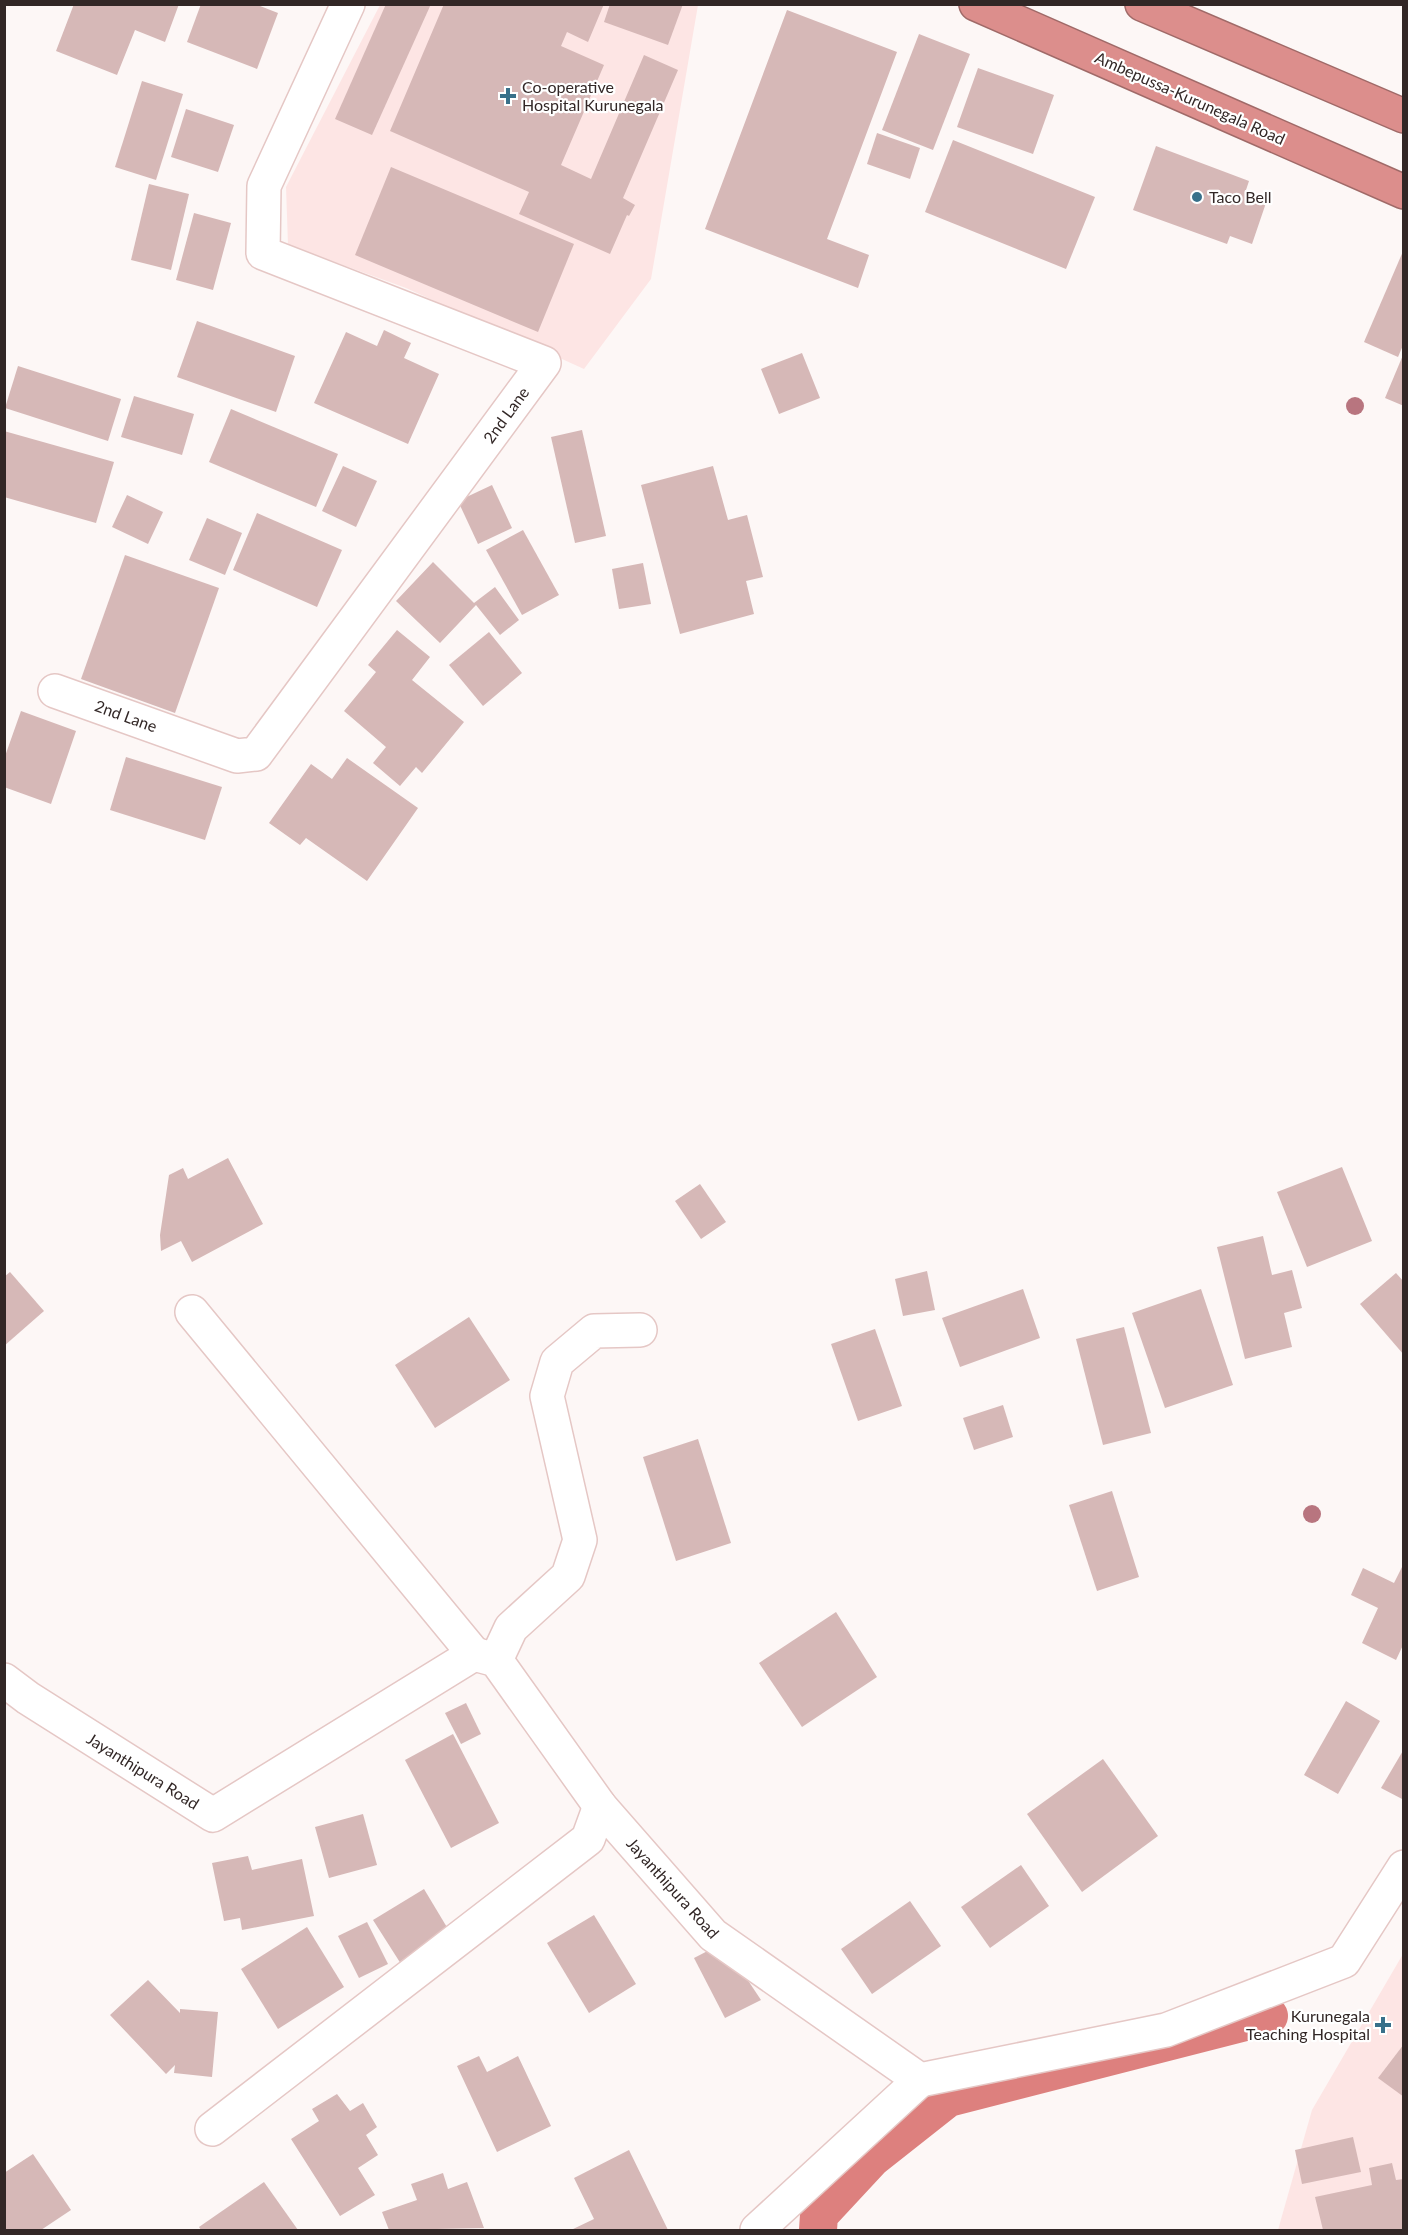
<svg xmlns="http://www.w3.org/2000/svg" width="1408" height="2235" font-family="Lato,sans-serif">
  <rect width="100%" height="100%" fill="#fdf7f6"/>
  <g fill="#fde5e4">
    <path d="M380 5H698L651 279 584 369 406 288 288 245 286 187Z"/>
    <path d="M1403 1954V2230H1278L1312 2110Z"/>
  </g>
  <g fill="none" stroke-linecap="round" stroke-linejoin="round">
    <path stroke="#dd807e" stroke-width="38" d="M818 2230 819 2215 872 2158 948 2098 1269 2016"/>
  </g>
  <g fill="#d6b8b7">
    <path d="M74 4H179L165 42 135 30 117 75 56 51Z"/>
    <path d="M201 4H255L278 13 257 69 187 42Z"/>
    <path d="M386 4H431L372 135 335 119Z"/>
    <path d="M444 4H604L588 42 567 32 561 46 604 65 561 165 591 179 644 55 678 70 623 198 635 205 629 216 627 215 610 254 519 214 529 192 390 131Z"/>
    <path d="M610 4H683L668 45 604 22Z"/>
    <path d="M787 10 897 52 827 239 869 255 858 288 705 229Z"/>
    <path d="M919 34 970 54 933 150 882 130Z"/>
    <path d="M978 68 1054 95 1033 154 957 127Z"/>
    <path d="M142 81 183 94 156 180 115 167Z"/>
    <path d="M186 109 234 125 218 172 171 157Z"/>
    <path d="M877 133 920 148 910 179 867 164Z"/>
    <path d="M953 140 1095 197 1066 269 925 212Z"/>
    <path d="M1156 146 1249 181 1245 193 1267 200 1252 244 1230 236 1227 244 1133 210Z"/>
    <path d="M391 167 574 244 538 332 355 255Z"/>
    <path d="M149 184 189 194 171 270 131 260Z"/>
    <path d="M194 213 231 223 213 290 176 280Z"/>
    <path d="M1404 249V343L1398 357 1364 342Z"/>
    <path d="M197 321 295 356 276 412 177 377Z"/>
    <path d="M384 330 411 343 404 358 439 374 408 444 314 403 346 332 377 346Z"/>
    <path d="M802 353 820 398 779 414 761 369Z"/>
    <path d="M1403 355H1404V406L1385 398Z"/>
    <path d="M18 366 121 399 108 441 5 408Z"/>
    <path d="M134 396 194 414 182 455 121 437Z"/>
    <path d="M231 409 338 454 316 507 209 462Z"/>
    <path d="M582 430 606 536 575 543 551 437Z"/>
    <path d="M4 431 114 462 96 523 4 497Z"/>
    <path d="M343 466 377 481 356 527 322 511Z"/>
    <path d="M713 466 728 520 747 515 763 577 746 581 754 614 680 634 641 485Z"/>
    <path d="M492 485 512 528 478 544 458 501Z"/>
    <path d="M127 495 163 512 148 544 112 527Z"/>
    <path d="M257 513 342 550 317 607 233 570Z"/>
    <path d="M207 518 242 533 225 575 189 560Z"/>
    <path d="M523 530 559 595 522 615 486 550Z"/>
    <path d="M125 555 219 588 175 713 81 679Z"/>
    <path d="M433 562 474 603 495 587 519 620 500 635 476 605 440 643 396 601Z"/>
    <path d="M643 563 651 604 619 609 612 569Z"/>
    <path d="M397 630 430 657 412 680 464 722 422 773 416 767 400 786 373 763 386 747 344 711 376 672 368 665Z"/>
    <path d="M489 632 522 673 483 706 449 665Z"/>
    <path d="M21 711 76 731 51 804 4 787V759Z"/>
    <path d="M126 757 222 787 205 840 110 810Z"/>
    <path d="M347 758 418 808 367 881 306 838 300 845 269 823 311 764 332 779Z"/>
    <path d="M228 1158 263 1224 192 1262 181 1241 161 1251 160 1235 169 1175 183 1168 188 1179Z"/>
    <path d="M1342 1167 1372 1241 1307 1267 1277 1192Z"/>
    <path d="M700 1184 726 1222 701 1239 675 1201Z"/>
    <path d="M1263 1236 1272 1275 1292 1270 1302 1308 1284 1313 1292 1347 1245 1359 1217 1247Z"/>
    <path d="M927 1271 935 1310 903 1316 895 1279Z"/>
    <path d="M10 1272 44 1311 4 1346V1277Z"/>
    <path d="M1396 1273 1404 1282V1355L1360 1304Z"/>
    <path d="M1023 1289 1040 1338 960 1367 942 1318Z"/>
    <path d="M1201 1289 1233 1385 1165 1408 1132 1313Z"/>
    <path d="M469 1317 510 1380 435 1428 395 1365Z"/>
    <path d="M1124 1327 1151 1433 1103 1445 1076 1339Z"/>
    <path d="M875 1329 902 1406 858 1421 831 1344Z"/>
    <path d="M1003 1405 1013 1437 974 1450 963 1418Z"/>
    <path d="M698 1439 731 1543 676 1561 643 1457Z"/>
    <path d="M1112 1491 1139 1577 1097 1591 1069 1505Z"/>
    <path d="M1404 1563V1643L1396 1660 1362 1643 1378 1608 1351 1595 1363 1568 1394 1583Z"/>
    <path d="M836 1612 877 1677 802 1727 759 1663Z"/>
    <path d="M1346 1701 1380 1721 1338 1794 1304 1775Z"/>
    <path d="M466 1703 481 1734 461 1744 445 1713Z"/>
    <path d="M453 1734 499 1823 451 1848 405 1760Z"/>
    <path d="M1404 1749V1800L1381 1788Z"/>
    <path d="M1103 1759 1158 1836 1082 1892 1027 1814Z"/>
    <path d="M363 1814 377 1865 329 1878 315 1827Z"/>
    <path d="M248 1856 252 1870 302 1859 314 1916 242 1930 240 1918 224 1921 212 1863Z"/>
    <path d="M1021 1865 1049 1906 990 1948 961 1907Z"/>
    <path d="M424 1889 451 1934 401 1964 373 1920Z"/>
    <path d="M910 1901 941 1946 872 1994 841 1949Z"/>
    <path d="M594 1915 636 1984 589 2013 547 1943Z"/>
    <path d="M367 1922 388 1964 359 1978 338 1936Z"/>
    <path d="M307 1927 344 1987 278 2029 241 1969Z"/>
    <path d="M723 1943 761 2000 725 2018 694 1958Z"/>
    <path d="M148 1980 180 2013V2009L218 2012 212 2077 174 2073 175 2065 166 2074 110 2015Z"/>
    <path d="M1404 2044V2097L1378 2078Z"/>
    <path d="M479 2056 487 2072 518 2056 551 2126 497 2152 457 2066Z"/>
    <path d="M337 2094 350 2111 363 2103 377 2127 366 2135 378 2155 358 2168 375 2195 340 2216 291 2139 319 2121 312 2109Z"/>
    <path d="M1353 2137 1361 2172 1302 2184 1295 2150Z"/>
    <path d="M629 2150 668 2230H571L594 2219 574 2178Z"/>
    <path d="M33 2154 71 2210 41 2230H4V2173Z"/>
    <path d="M1392 2163 1396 2180 1404 2179V2230H1323L1315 2197 1372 2185 1369 2168Z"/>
    <path d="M443 2173 448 2189 467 2182 484 2228 389 2230 382 2212 417 2200 411 2184Z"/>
    <path d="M264 2182 298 2230H201L199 2227Z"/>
  </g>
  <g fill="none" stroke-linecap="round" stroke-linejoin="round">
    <defs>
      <g id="minor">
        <path d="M55 691 237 756 256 754 544 363 263 253 264 186 348 4"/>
        <path d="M192 1312 474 1654"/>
        <path d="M496 1660 511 1628 568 1576 580 1540 547 1396 557 1362 594 1331 640 1330"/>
        <path d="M4 1680 28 1698 213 1815 474 1654 496 1660 600 1806 713 1935 920 2080 1166 2030 1344 1961 1404 1867"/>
        <path d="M212 2129 588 1839 600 1806"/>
        <path d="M757 2230 920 2080"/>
      </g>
      <g id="highway">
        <path d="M976 4 1404 192"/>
        <path d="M1142 4 1404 116"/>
      </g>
    </defs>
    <use href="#minor" stroke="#e5c7c5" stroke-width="36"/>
    <use href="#highway" stroke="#a06a68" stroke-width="36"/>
    <use href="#minor" stroke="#fff" stroke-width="33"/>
    <use href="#highway" stroke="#dc8e8c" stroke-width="33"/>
  </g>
  <g fill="#b8757f">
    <circle cx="1355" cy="406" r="9"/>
    <circle cx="1312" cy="1514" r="9"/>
  </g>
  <g fill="#38708a" stroke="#fff" stroke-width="2">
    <path d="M505 87h6v6h6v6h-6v6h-6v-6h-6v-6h6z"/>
    <circle cx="1197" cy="197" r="6"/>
    <path d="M1380 2016h6v6h6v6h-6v6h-6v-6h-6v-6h6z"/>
  </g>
  <g text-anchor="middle" stroke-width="4.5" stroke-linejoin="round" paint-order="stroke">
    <g font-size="16" fill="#322726" stroke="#fff" text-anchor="start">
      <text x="522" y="93">Co-operative<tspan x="522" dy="18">Hospital Kurunegala</tspan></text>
      <text x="1209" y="203">Taco Bell</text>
      <text x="1370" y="2022" text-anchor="end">Kurunegala<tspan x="1370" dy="18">Teaching Hospital</tspan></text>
    </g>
    <g font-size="16" fill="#322726" stroke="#fff">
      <text transform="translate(1190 98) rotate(24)" y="6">Ambepussa-Kurunegala Road</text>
      <text transform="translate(506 415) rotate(-54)" y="6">2nd Lane</text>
      <text transform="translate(126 716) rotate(20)" y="6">2nd Lane</text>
      <text transform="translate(143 1771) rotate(32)" y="6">Jayanthipura Road</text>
      <text transform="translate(673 1888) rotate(48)" y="6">Jayanthipura Road</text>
    </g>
  </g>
  <rect width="1408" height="2235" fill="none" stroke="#322726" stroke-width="12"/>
</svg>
